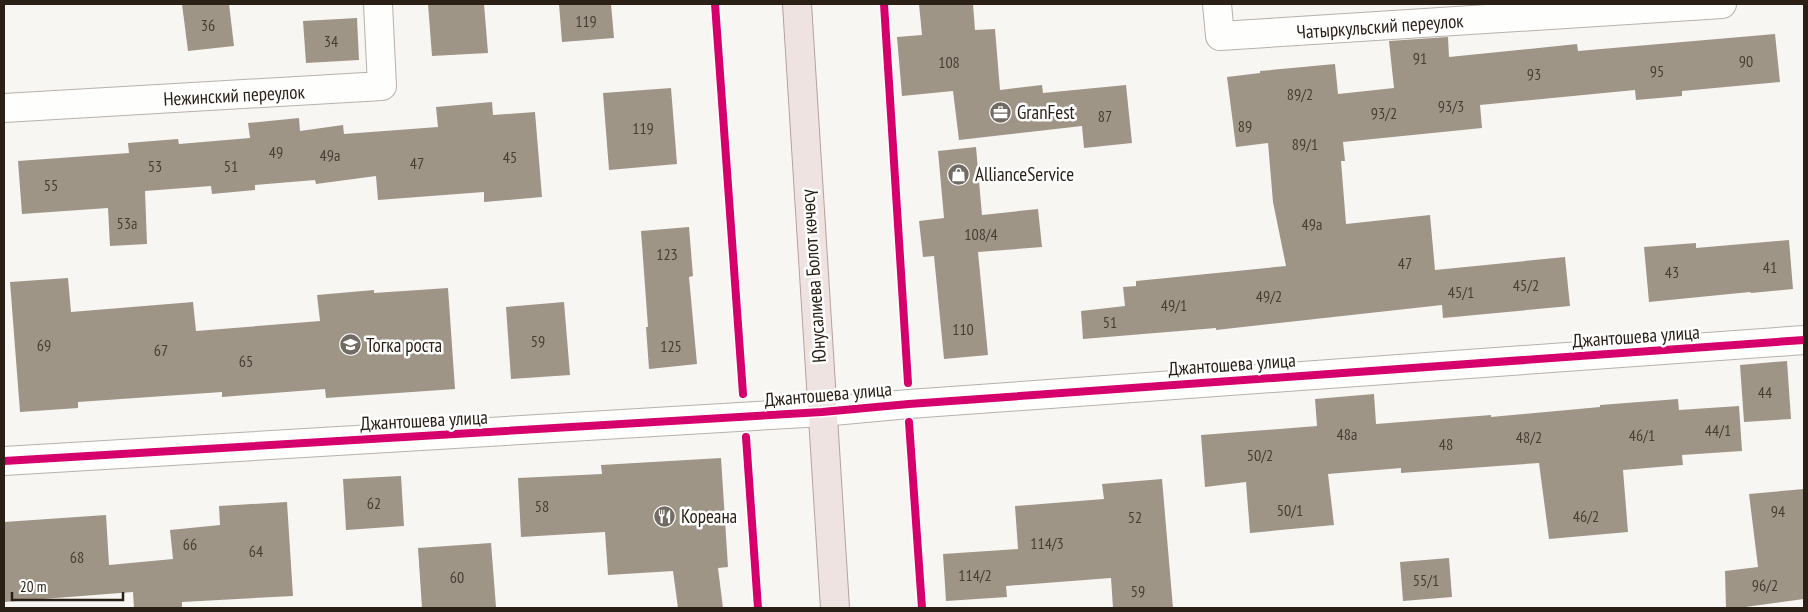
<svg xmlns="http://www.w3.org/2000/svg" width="1808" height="612" font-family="'PT Sans Narrow',sans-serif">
  <rect width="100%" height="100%" fill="#f8f6f3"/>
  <g fill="#9f9587">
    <path d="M182 4H229L234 46 188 51Z"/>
    <path d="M428 4H484L488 53 432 56Z"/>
    <path d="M559 4H611L614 38 562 42Z"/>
    <path d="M919 4H973L975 30 995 29 1000 90 1042 85 1043 93 1126 85 1132 143 1084 148 1082 126 959 140 953 91 902 96 897 37 922 35Z"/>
    <path d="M357 18 359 60 306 63 303 21Z"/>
    <path d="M1775 34 1780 82 1682 91V96L1636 100 1635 90 1480 105 1482 128 1343 142 1345 161H1341L1346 224 1430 215 1435 270 1565 257 1570 306 1443 318 1442 305 1216 330V328L1083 339 1081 311 1125 306 1123 287 1136 286V281L1286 266 1273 202 1268 143 1236 147 1227 77 1260 73V71L1335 64 1338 94 1394 88 1389 41 1448 37 1449 57 1577 44 1578 51Z"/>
    <path d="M671 88 677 164 609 170 603 93Z"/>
    <path d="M492 102 493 115 535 112 542 197 484 202V192L378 200 376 176 316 184 315 180 255 185V190L212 194 211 186 145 191 147 244 110 246 108 208 22 214 18 161 129 153 128 143 178 139 179 144 250 138 248 123 299 118 300 131 343 125 344 134 438 127 436 107Z"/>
    <path d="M976 147 982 215 1038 209 1042 247 978 252 988 355 944 359 934 256 923 257 919 221 944 218 938 151Z"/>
    <path d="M689 227 693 276 689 277 697 364 649 369 646 327H648L641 231Z"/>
    <path d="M1789 240 1793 289 1751 293 1750 292 1649 302 1644 247 1696 243V248Z"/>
    <path d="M68 278 71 312 193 302 196 331 320 321 317 295 374 290V293L448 288 455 389 326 398 325 389 222 397V392L78 402V408L20 412 10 282Z"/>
    <path d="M564 302 570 375 511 379 506 307Z"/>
    <path d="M1787 361 1791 419 1744 422 1740 365Z"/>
    <path d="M1374 394 1376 424 1491 415V417L1600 407V405L1678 399 1679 410 1739 406 1742 451 1682 455 1683 465 1623 470 1628 532 1549 539 1539 463 1401 473V468L1328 474 1334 525 1250 533 1246 482 1205 487 1201 435 1317 426 1315 399Z"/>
    <path d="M721 458 728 567 718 568 723 608H678L673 571 608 575 605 532 521 537 518 478 602 474 601 465Z"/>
    <path d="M401 476 404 526 346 530 343 479Z"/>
    <path d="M1162 479 1173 608H1113L1111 578 1006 586 1007 597 946 601 943 554 1018 549 1015 506 1104 499 1102 484Z"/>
    <path d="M1804 489V599L1738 608H1726L1725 571 1758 567 1749 494Z"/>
    <path d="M287 502 293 596 182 602V608H134L133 592 4 602V522L106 515 109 565 173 559 170 530 220 525 219 506Z"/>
    <path d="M491 543 496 607 422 608 418 548Z"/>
    <path d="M1449 558 1452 597 1403 601 1400 562Z"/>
  </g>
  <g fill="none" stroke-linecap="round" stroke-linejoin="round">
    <defs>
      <g id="street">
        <path d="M1217 4 1220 36 1722 4"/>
        <path d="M4 108 382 86 378 4"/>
        <path d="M4 461 822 412 909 404 1804 340"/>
      </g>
      <path id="primary" d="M797 4 835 608"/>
    </defs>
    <use href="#street" stroke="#b7b1ab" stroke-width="30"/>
    <use href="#primary" stroke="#b5a29c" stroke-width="30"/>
    <use href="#street" stroke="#fefefd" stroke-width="28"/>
    <use href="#primary" stroke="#eee3e0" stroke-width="28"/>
    <defs>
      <g id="cycleway">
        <path d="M715 4 743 394"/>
        <path d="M884 4 908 383"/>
        <path d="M909 422 922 608"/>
        <path d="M746 437 758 608"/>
        <path d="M4 461 822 412 909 404 1804 340"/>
      </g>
    </defs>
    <use href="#cycleway" stroke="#fff" stroke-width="11"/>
    <use href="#cycleway" stroke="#d6006c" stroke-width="8"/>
  </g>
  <defs>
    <symbol id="office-disc" viewBox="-11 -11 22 22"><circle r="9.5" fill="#726b63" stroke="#fff"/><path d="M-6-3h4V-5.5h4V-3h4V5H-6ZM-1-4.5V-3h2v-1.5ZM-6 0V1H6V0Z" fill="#fff"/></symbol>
    <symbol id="shop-disc" viewBox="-11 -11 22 22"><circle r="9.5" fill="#726b63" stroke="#fff"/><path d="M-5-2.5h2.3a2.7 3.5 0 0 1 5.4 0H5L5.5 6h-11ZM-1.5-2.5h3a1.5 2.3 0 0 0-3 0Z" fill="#fff"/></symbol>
    <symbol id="school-disc" viewBox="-11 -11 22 22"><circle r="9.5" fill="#726b63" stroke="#fff"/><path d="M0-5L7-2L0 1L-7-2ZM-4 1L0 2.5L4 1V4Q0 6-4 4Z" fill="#fff"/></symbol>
    <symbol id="restaurant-disc" viewBox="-11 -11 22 22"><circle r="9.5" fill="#726b63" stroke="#fff"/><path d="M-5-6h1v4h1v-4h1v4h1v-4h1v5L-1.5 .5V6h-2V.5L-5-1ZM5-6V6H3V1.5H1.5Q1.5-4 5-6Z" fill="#fff"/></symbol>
  </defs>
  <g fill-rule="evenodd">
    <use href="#office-disc" x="988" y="100" width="25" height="25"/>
    <use href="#shop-disc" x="946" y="162" width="25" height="25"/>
    <use href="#school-disc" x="338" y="332" width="25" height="25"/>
    <use href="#restaurant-disc" x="652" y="504" width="25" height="25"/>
  </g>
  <g text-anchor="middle" stroke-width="5" stroke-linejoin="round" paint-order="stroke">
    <g font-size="16" fill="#473d32">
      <text x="586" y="27">119</text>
      <text x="208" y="31">36</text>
      <text x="331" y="47">34</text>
      <text x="1420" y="64">91</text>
      <text x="1746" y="67">90</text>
      <text x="949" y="68">108</text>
      <text x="1657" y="77">95</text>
      <text x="1534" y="80">93</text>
      <text x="1300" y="100">89/2</text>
      <text x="1451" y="112">93/3</text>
      <text x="1384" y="119">93/2</text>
      <text x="1105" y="122">87</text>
      <text x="1245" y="132">89</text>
      <text x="643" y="134">119</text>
      <text x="1305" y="150">89/1</text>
      <text x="276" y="158">49</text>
      <text x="330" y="161">49а</text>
      <text x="510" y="163">45</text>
      <text x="417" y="169">47</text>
      <text x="155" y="172">53</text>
      <text x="231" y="172">51</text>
      <text x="51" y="191">55</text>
      <text x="127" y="229">53а</text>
      <text x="1312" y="230">49а</text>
      <text x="981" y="240">108/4</text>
      <text x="667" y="260">123</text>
      <text x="1405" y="269">47</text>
      <text x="1770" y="273">41</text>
      <text x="1672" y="278">43</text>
      <text x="1526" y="291">45/2</text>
      <text x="1461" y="298">45/1</text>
      <text x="1269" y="302">49/2</text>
      <text x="1174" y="311">49/1</text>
      <text x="1110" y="328">51</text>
      <text x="963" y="335">110</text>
      <text x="538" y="347">59</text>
      <text x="44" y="351">69</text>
      <text x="671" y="352">125</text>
      <text x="161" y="356">67</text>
      <text x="246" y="367">65</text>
      <text x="1765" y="398">44</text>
      <text x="1718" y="436">44/1</text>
      <text x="1347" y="440">48а</text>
      <text x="1642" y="441">46/1</text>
      <text x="1529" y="443">48/2</text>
      <text x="1446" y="450">48</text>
      <text x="1260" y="461">50/2</text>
      <text x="374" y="509">62</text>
      <text x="542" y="512">58</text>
      <text x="1290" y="516">50/1</text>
      <text x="1778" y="517">94</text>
      <text x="1586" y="522">46/2</text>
      <text x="1135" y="523">52</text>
      <text x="1047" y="549">114/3</text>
      <text x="190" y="550">66</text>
      <text x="256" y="557">64</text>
      <text x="77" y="563">68</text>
      <text x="975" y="581">114/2</text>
      <text x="457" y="583">60</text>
      <text x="1426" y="586">55/1</text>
      <text x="1765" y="591">96/2</text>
      <text x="1138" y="597">59</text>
    </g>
    <g font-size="19" fill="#2a2016" stroke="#fff">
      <text transform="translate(1380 26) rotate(-4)" y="7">Чатыркульский переулок</text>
      <text transform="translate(234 95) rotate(-3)" y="7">Нежинский переулок</text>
      <text transform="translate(813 276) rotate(-94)" y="7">Юнусалиева Болот көчөсү</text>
      <text transform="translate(1636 336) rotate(-4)" y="7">Джантошева улица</text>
      <text transform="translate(1232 364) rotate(-4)" y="7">Джантошева улица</text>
      <text transform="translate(828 394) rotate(-5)" y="7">Джантошева улица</text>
      <text transform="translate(424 420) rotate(-3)" y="7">Джантошева улица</text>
    </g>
    <g font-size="19" fill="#2a2016" stroke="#fff" text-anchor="start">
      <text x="1017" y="119">GranFest</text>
      <text x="975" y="181">AllianceService</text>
      <text x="366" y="352">Тогка роста</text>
      <text x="681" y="523">Кореана</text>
    </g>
  </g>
  <rect width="1808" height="612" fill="none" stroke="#2a2016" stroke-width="10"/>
  <path d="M12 592v8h111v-8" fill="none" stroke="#2a2016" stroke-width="2.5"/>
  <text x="20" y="592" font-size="15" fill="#2a2016" stroke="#ffffff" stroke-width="4" paint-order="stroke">20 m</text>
</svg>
